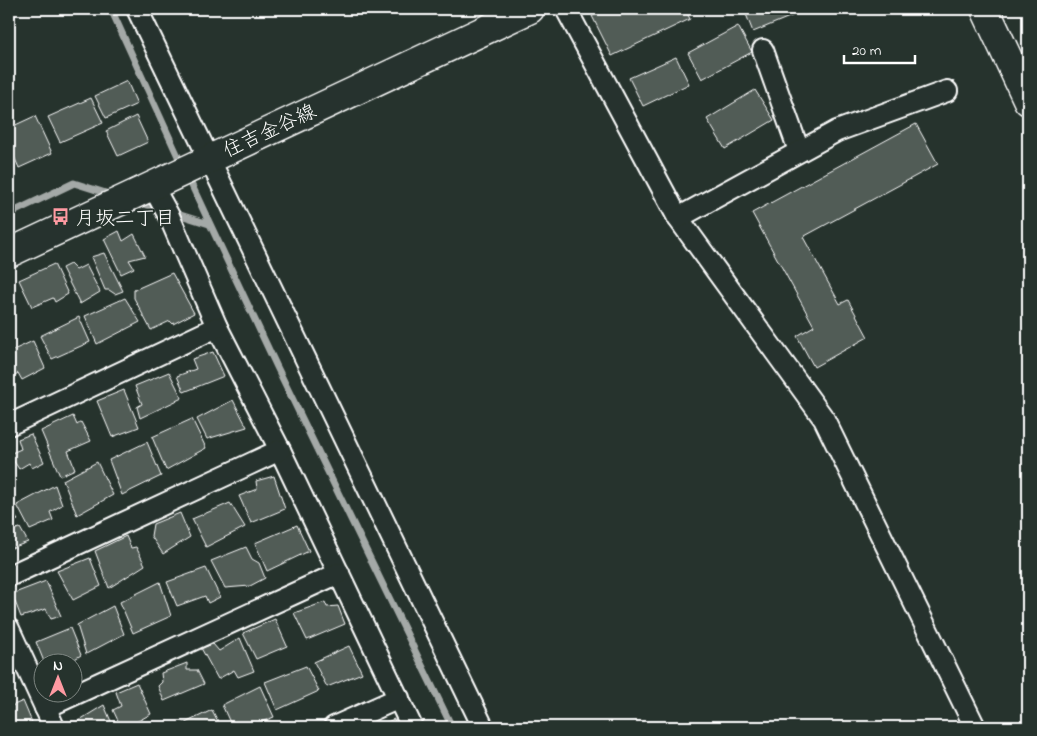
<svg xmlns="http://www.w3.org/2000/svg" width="1037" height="736" font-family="'Indie Flower','Klee One',sans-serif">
  <rect width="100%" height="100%" fill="#26332d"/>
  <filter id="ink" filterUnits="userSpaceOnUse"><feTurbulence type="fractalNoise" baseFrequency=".02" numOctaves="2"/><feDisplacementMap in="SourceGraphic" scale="10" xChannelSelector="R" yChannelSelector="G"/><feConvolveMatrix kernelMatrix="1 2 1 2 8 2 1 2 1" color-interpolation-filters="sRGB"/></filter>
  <g filter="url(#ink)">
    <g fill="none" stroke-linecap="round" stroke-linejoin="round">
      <g stroke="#a4a9a7" stroke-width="7">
        <path d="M111 9 182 165"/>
        <path d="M187 175 277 367 452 727"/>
        <path d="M137 202 160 209"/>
        <path d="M171 212 209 224"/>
        <path d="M9 214 74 183 112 195"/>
      </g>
    </g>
    <g fill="#515c57" stroke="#fff">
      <path d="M607 9H685L690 19 612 56 592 16Z"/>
      <path d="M744 9H809L753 32Z"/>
      <path d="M738 26 752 52 702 79 688 53Z"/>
      <path d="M676 57 689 84 643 106 629 78Z"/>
      <path d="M127 81 137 104 106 118 95 96Z"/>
      <path d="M755 90 774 120 725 149 707 119Z"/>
      <path d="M91 98 103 123 60 142 48 117Z"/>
      <path d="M35 116 52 153 19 168 9 145V128Z"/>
      <path d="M136 116 148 142 118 156 106 131Z"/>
      <path d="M916 124 938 164 803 237 840 304 848 300 868 337 814 367 797 336 814 326 752 213Z"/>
      <path d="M119 231 123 241 134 234 145 256 129 260 134 268 121 274 104 239Z"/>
      <path d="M104 253 123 291 115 294 109 290H105L91 257Z"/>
      <path d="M54 264 68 294 55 302 53 298 32 307 19 280Z"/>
      <path d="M70 264 76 270 86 265 100 292 80 304 62 268Z"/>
      <path d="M172 273 194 313 173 324 170 321 151 330 134 298V290Z"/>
      <path d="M125 298 140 322 97 344 85 316Z"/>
      <path d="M79 317 90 342 52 359 40 336Z"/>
      <path d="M33 341 45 368 22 380 18 373 9 379V352Z"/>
      <path d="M213 352 224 376 184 392 177 376 196 369 192 359Z"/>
      <path d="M169 372 182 398 140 418 137 407 142 404 135 386Z"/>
      <path d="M124 390 139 427 112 437 97 401Z"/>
      <path d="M233 400 247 427 207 439 197 419Z"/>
      <path d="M73 416 77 425 81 422 91 441 68 451 75 469 60 476 41 431Z"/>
      <path d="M192 419 206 448 166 470 152 437Z"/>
      <path d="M31 434 44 462 32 468 29 463 19 469 9 454 21 449 18 439Z"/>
      <path d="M147 442 161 476 122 495 109 460Z"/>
      <path d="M97 462 113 495 77 515 63 480Z"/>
      <path d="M274 476 285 509 251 523 239 496 257 489 256 481Z"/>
      <path d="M55 485 62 505 50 512 53 520 30 530 17 505Z"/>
      <path d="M230 503 245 527 206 547 192 519Z"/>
      <path d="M9 509 18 520 9 523Z"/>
      <path d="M180 513 190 537 163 554 151 536 153 524Z"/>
      <path d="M297 525 309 551 267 571 255 543Z"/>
      <path d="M20 528 28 542 9 549V531Z"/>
      <path d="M126 536 131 548 136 547 145 565 109 588 95 551Z"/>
      <path d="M246 547 252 559 259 563 265 578 250 586 225 588 211 561Z"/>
      <path d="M90 558 101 586 73 600 57 571Z"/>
      <path d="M206 568 220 597 208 603 205 596 177 606 167 582Z"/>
      <path d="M46 581 61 616 51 619 46 609 21 617 12 594Z"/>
      <path d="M160 582 171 616 133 633 120 602Z"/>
      <path d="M325 602 327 607 338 606 345 624 307 640 294 613Z"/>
      <path d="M113 606 124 634 86 654 77 625Z"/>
      <path d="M275 619 287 646 256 659 243 633Z"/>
      <path d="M70 628 81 655 67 664H45L36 642Z"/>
      <path d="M240 638 254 671 238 677 234 670 218 679 201 648 213 644 219 651Z"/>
      <path d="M349 646 362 673 327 687 314 662Z"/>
      <path d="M187 663V670H197L204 684 164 701 158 686 162 682 161 673Z"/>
      <path d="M306 666 319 691 277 710 265 682Z"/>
      <path d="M137 683 151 714 127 727H121L113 710 121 706 116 692Z"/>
      <path d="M260 686 274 717 249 727H232L222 705Z"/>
      <path d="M23 701 34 727H9V707Z"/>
      <path d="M104 705 113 726 75 727 78 721Z"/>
      <path d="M212 710 221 727H177Z"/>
      <path d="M394 719 397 727H376Z"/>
    </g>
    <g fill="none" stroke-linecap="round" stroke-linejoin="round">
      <defs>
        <g id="street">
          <path d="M137 9 483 727"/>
          <path d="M566 9 678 218 824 419 975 727"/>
          <path d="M763 50 799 151"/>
          <path d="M152 185 169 216 217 327 280 450 412 727"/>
          <path d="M678 218 837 131 947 91"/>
          <path d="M9 425 217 327"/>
          <path d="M9 576 280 450"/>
          <path d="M9 629 54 727"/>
          <path d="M45 708 339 573"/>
          <path d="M334 727 399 698"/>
        </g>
        <path id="secondary" d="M9 253 530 9"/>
        <path id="primary" d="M985 9 1028 101"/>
      </defs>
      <use href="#street" stroke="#fff" stroke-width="24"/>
      <use href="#secondary" stroke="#fff" stroke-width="31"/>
      <use href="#primary" stroke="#fff" stroke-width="31"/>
      <use href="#street" stroke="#26332d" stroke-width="20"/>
      <use href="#secondary" stroke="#26332d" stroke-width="28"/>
      <use href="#primary" stroke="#26332d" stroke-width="28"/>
    </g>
  </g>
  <defs>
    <symbol id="bus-bare" viewBox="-9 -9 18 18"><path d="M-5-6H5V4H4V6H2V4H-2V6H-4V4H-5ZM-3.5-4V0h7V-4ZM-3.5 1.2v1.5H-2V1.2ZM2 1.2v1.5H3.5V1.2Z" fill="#ff9aa2" stroke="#26332d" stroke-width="2.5" paint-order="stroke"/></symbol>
  </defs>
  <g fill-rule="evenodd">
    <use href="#bus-bare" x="48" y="204" width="25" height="25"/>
  </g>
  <g text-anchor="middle" stroke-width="4" stroke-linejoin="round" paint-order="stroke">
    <g font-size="20" fill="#fff" stroke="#26332d">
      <text transform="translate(269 130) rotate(-25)" y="7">住吉金谷線</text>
    </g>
    <g font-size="20" fill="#fff" stroke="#26332d" text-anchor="start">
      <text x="75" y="224">月坂二丁目</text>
    </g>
  </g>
  <rect width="1037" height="736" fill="none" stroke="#26332d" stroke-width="30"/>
  <rect x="15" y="15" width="1007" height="706" fill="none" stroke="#fff" stroke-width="2" filter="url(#ink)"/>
  <g transform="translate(58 678)"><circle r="24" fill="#26332d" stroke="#7d8581"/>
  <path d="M0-4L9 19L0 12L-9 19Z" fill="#ff9aa2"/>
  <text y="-8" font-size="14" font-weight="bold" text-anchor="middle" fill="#ffffff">N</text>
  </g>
  <path d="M844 55v8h71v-8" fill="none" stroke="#ffffff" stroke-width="2.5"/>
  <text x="852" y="55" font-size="15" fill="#ffffff" stroke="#26332d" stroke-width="4" paint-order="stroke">20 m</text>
</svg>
